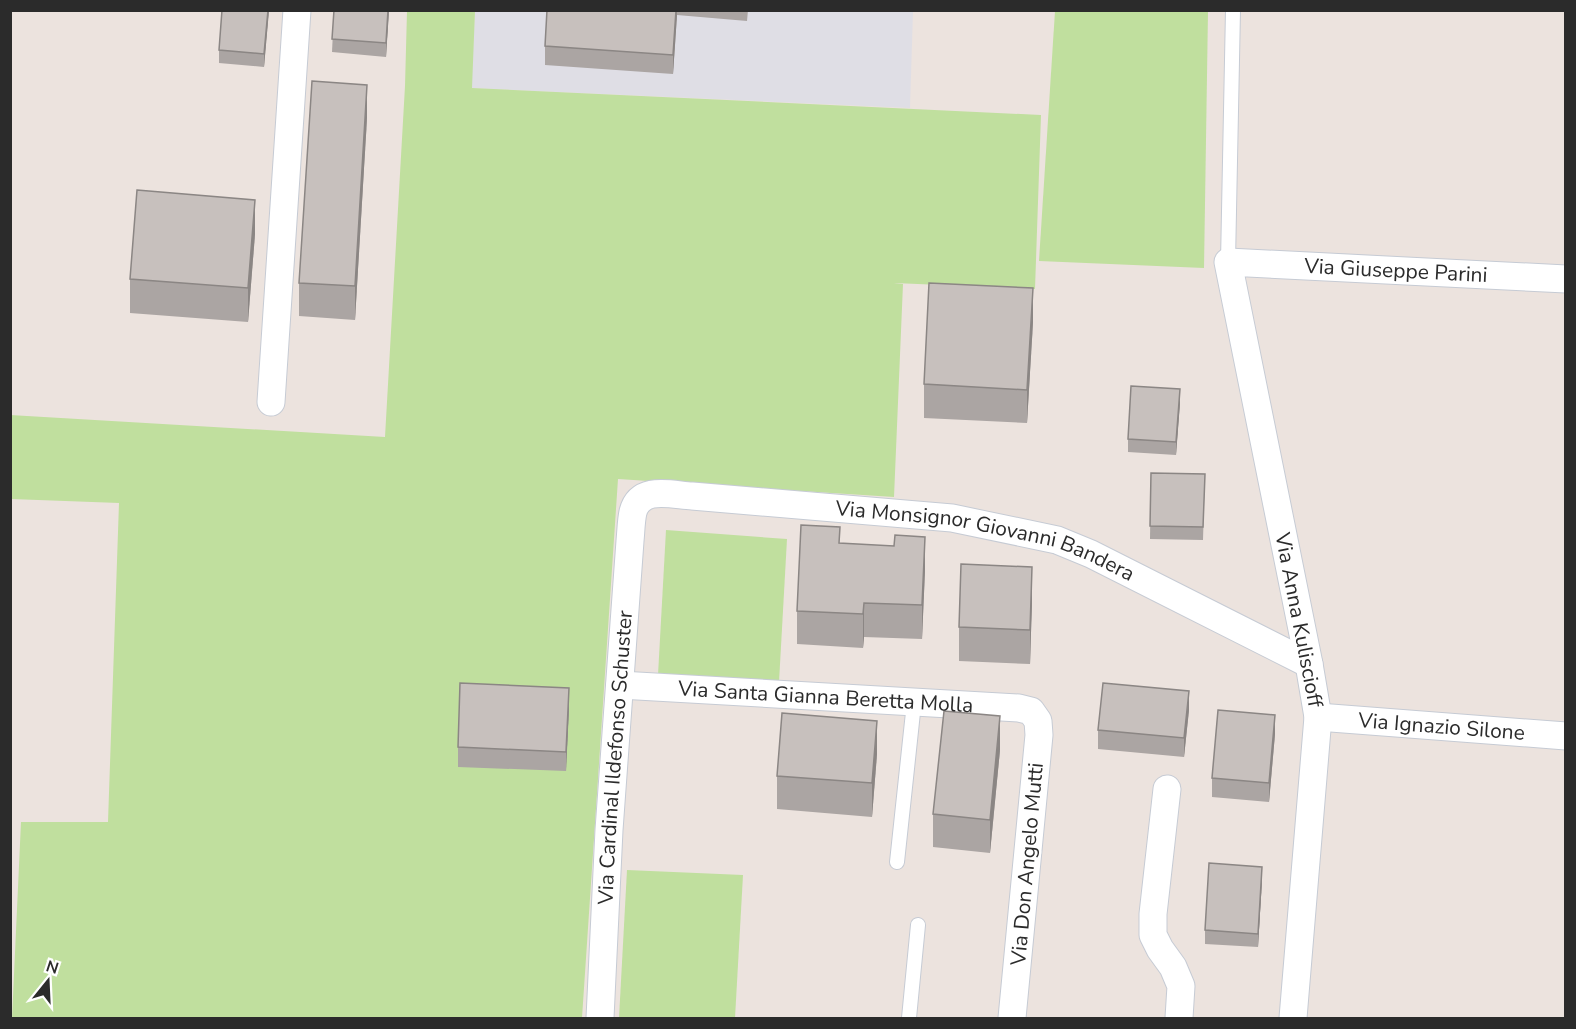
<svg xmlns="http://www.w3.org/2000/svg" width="1576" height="1029" font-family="'Nunito Sans',sans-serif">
  <rect width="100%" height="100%" fill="#ece3de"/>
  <path fill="#dfdee5" d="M475 11H913L910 108 471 88Z"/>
  <g fill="#c0df9e">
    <path d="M407 11H475L472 88 1041 115 1035 289 894 283 903 284 894 497 618 479 582 1018H12L21 822H108L119 503 11 499 10 415 385 437 405 86Z"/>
    <path d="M1055 11H1208L1204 268 1039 261Z"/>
    <path d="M666 530 787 539 779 682 658 675Z"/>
    <path d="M627 870 743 875 735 1018H619Z"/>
  </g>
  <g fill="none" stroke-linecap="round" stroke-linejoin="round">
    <defs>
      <g id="lane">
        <path d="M1228 262 1233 10"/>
        <path d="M897 862 914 703"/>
        <path d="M909 1018 918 925"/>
      </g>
      <g id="street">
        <path d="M271 402 297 10"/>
        <path id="s1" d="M620 685 1019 708 1031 711 1038 721 1039 735 1012 1018"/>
        <path id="s2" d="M1318 717 1566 736"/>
        <path d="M1167 789 1153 914V935L1160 949 1173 967 1181 986 1179 1018"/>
        <path id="s3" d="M600 1018 609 830 630 541C631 531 631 521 633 512 640 485 672 495 692 496L952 518 1057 540 1091 554 1309 664"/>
        <path id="s4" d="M1293 1018 1318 717 1309 664 1228 262 1566 279"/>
      </g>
    </defs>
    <use href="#lane" stroke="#c6cbd4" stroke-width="16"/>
    <use href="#street" stroke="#c6cbd4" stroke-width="29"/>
    <use href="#lane" stroke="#fff" stroke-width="14"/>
    <use href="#street" stroke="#fff" stroke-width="27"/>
  </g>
  <g fill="#aba5a3">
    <path d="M222 10H269L264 67 219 63V50Z"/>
    <path d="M334 10H389L386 57 332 52Z"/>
    <path d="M547 10H748L747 21 677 15 673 74 545 65V46Z"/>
    <path d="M367 118 355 320 299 316V283Z"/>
    <path d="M255 234 248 322 130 313V279Z"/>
    <path d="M1033 322 1027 423 924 418V384Z"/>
    <path d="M1180 403 1176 455 1128 452V439Z"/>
    <path d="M1151 473 1205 474 1203 540 1150 539Z"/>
    <path d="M840 543 925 570 922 639 864 637 863 648 797 644V611Z"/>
    <path d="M1032 600 1030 664 959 661V627Z"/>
    <path d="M569 708 566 771 458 767V747Z"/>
    <path d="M1189 710 1184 757 1098 749V730Z"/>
    <path d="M1275 734 1269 802 1212 797V778Z"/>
    <path d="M1000 750 990 853 933 847V814Z"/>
    <path d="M877 754 872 817 777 809V776Z"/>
    <path d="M1262 880 1258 947 1205 944V930Z"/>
  </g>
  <g fill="#8b8684">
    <path d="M268 10H269L264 67V54Z"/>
    <path d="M388 10H389L386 57V43Z"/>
    <path d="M676 10H677V15L673 74V55Z"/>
    <path d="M367 85V118L355 320V286Z"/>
    <path d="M255 200V234L248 322V288Z"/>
    <path d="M1033 288V322L1027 423V390Z"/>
    <path d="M1180 389V403L1176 455V442Z"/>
    <path d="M925 537V570L922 639V605Z"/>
    <path d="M1032 567V600L1030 664V630Z"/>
    <path d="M864 603V637L863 648V614Z"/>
    <path d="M569 688V708L566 771V752Z"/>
    <path d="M1189 691V710L1184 757V738Z"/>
    <path d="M1275 715V734L1269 802V783Z"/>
    <path d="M1000 716V750L990 853V820Z"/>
    <path d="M877 721V754L872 817V783Z"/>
    <path d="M1262 867V880L1258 947V934Z"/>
  </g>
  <g fill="#c7c0bd" stroke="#8b8684" stroke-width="1.5">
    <path d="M222 10H268L264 54 219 50Z"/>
    <path d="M334 10H388L386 43 332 39Z"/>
    <path d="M547 10H676L673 55 545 46Z"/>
    <path d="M312 81 367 85 355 286 299 283Z"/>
    <path d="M137 190 255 200 248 288 130 279Z"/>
    <path d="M929 283 1033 288 1027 390 924 384Z"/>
    <path d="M1131 386 1180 389 1176 442 1128 439Z"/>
    <path d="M1151 473 1205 474 1203 527 1150 526Z"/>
    <path d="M801 525 840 527 839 543 894 546 895 535 925 537 922 605 864 603 863 614 797 611Z"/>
    <path d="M961 564 1032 567 1030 630 959 627Z"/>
    <path d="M460 683 569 688 566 752 458 747Z"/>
    <path d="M1103 683 1189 691 1184 738 1098 730Z"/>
    <path d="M1218 710 1275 715 1269 783 1212 778Z"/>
    <path d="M944 711 1000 716 990 820 933 814Z"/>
    <path d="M782 713 877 721 872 783 777 776Z"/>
    <path d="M1209 863 1262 867 1258 934 1205 930Z"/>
  </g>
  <g text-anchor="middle" stroke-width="4.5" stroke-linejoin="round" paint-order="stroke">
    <g font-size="21" fill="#2b2b2b" stroke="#fff">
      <text dy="7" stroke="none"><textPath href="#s4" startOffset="934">Via Giuseppe Parini</textPath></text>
      <text dy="7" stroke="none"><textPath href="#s3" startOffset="873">Via Monsignor Giovanni Bandera</textPath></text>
      <text transform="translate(1299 620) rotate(79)" y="7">Via Anna Kuliscioff</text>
      <text dy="7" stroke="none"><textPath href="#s1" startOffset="206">Via Santa Gianna Beretta Molla</textPath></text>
      <text dy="7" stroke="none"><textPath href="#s2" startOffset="124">Via Ignazio Silone</textPath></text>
      <text dy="7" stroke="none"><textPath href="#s3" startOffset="261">Via Cardinal Ildefonso Schuster</textPath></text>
      <text transform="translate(1027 864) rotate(-85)" y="7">Via Don Angelo Mutti</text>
    </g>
  </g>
  <rect width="1576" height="1029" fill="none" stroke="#2b2b2b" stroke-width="24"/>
  <g transform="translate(48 981) rotate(18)" stroke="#ffffff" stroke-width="4.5" paint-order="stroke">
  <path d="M0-4.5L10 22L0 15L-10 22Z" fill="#2b2b2b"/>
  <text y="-9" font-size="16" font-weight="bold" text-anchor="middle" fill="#2b2b2b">N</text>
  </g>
</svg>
